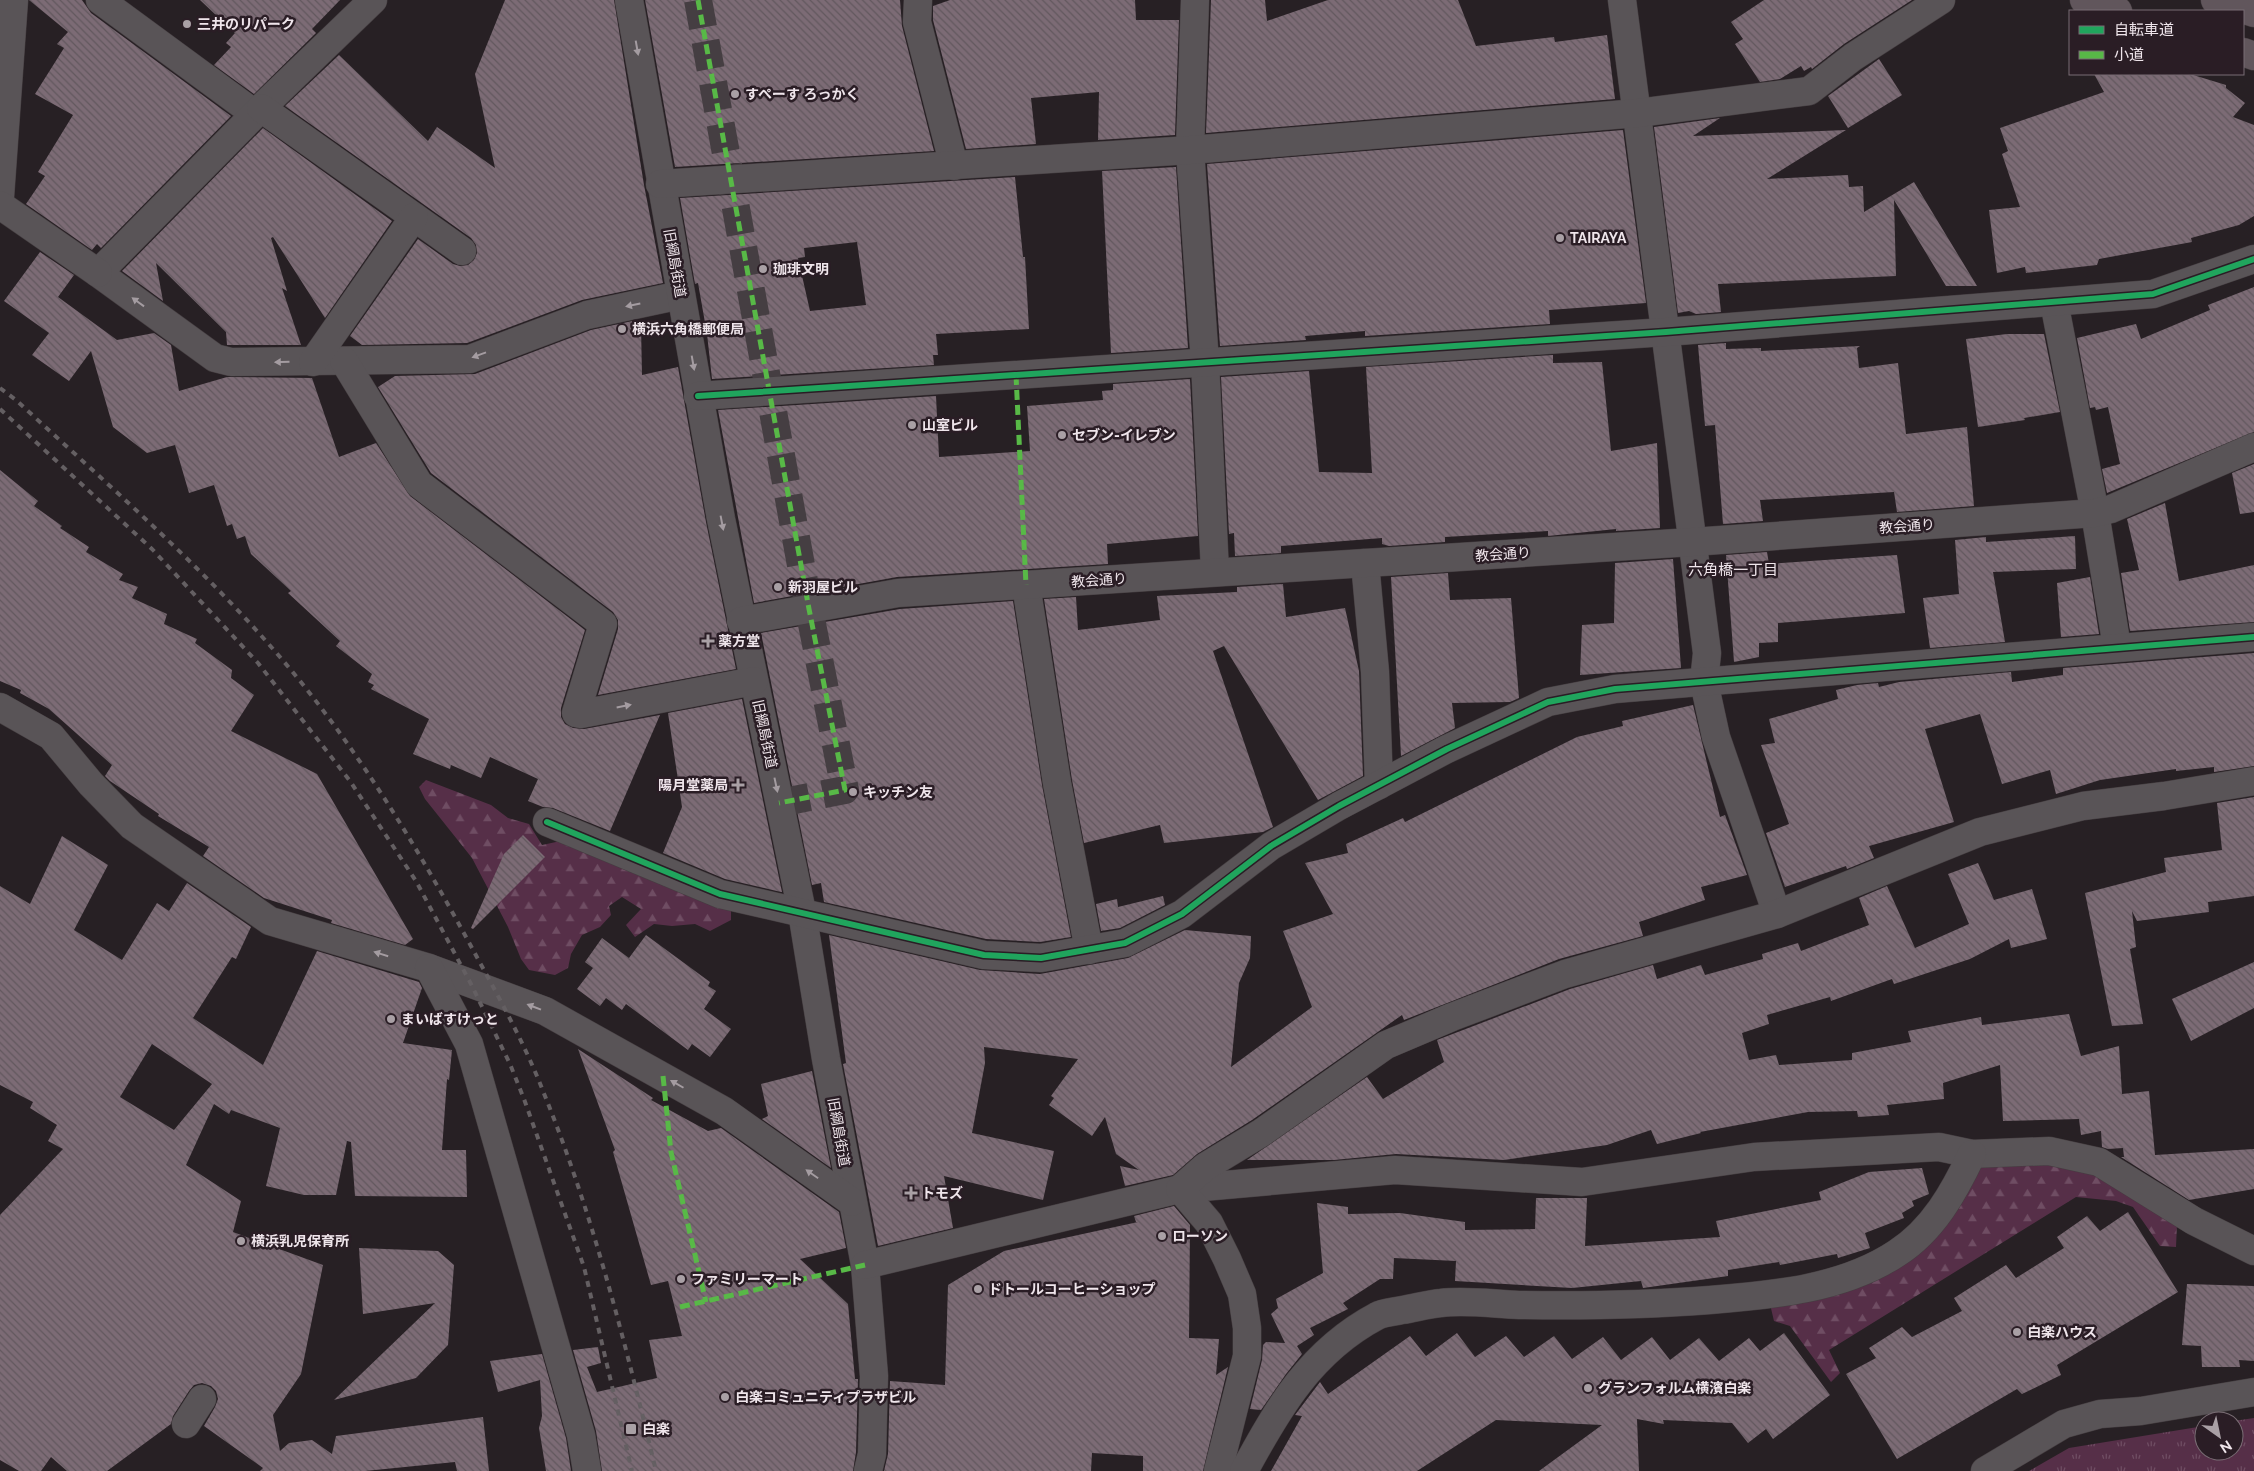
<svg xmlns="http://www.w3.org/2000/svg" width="2254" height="1471" font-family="Raleway,'Noto Sans JP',sans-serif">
  <defs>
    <pattern id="forest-firs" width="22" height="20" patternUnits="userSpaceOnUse" patternTransform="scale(1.25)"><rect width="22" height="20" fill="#562f48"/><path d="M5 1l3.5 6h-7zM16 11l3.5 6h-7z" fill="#6f4d63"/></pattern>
    <pattern id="park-tufts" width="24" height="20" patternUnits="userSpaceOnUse" patternTransform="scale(1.25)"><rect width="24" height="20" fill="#562f48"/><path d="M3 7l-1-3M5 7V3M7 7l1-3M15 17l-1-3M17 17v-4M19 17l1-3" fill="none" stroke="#6f4d63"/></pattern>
    <pattern id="building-back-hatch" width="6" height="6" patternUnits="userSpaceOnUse" patternTransform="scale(1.25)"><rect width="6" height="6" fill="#7c6b75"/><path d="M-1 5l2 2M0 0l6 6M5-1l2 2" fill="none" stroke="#62585e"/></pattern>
  </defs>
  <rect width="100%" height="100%" fill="#272024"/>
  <g fill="url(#forest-firs)">
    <path d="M426 780 491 805 508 818 529 824 542 845 556 842 566 837 731 907V920L710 931 695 924 672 926 654 924 635 937 626 925 641 909 622 897 609 906 611 915 600 927 582 935 571 954 568 968 555 975 529 970 521 959 508 927 472 858 425 799 419 787Z"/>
    <path d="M2035 1158 2074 1167 2107 1180 2177 1224 2176 1247 2160 1246 2133 1207 2116 1201 2076 1197 1829 1350 1840 1373 1831 1382 1790 1326 1774 1321 1770 1304 1843 1288 1978 1164Z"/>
  </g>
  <path fill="url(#park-tufts)" d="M2254 1418V1471H2029L2069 1448 2204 1426V1451H2234V1421Z"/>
  <g fill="url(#building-back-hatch)" fill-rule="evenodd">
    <path d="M29 0H82L91 13 231 116 101 248 97 244 92 250 26 204 45 176 38 172 73 115 35 94 64 48 57 44 68 32Z"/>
    <path d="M200 0H340L312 29 316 33 254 94 214 65 231 47 226 43 235 33Z"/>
    <path d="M505 0H614L644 185 663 283 582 300 467 343 362 345 350 336 418 239 453 264 460 266 468 265 474 260 477 253 476 245 471 238 285 106 339 55 428 141 437 127 495 168 475 74Z"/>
    <path d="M645 0H900L902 26 934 151 675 167Z"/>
    <path d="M950 0H1135L1136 20H1179L1175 135 1098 140 1099 92 1031 98 1036 144 966 149 933 20V6Z"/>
    <path d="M1211 0H1265L1267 21 1328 0H1458L1476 46 1554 37 1555 42 1607 35 1615 99 1206 133Z"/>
    <path d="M1764 0H1912L1844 44 1812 69 1811 67 1804 71 1801 66 1780 79 1760 82 1735 44 1743 39 1731 22Z"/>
    <path d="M1879 59 1902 95 1848 128 1828 96Z"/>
    <path d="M2094 74H2190L2226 85V88L2245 103 2233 117 2254 125V216L2239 225 2191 238 2192 242 2099 259 2097 265 2026 273 2025 267 1997 273 1989 210 2020 207 2002 154 2008 151 2000 128 2104 92Z"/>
    <path d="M1720 118 1693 136 1846 130 1767 179 1848 175 1849 187 1863 186 1864 212 1914 182 1977 286H1946L1894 200 1896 276 1718 284 1721 312 1696 314 1689 311 1678 313 1654 127Z"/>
    <path d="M263 128 392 221 325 318 273 237 271 238 287 291 282 288 301 345H227L226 332 156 263 163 301 122 271Z"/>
    <path d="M1623 130 1646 303 1549 310 1550 324 1365 336V331L1305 336 1306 340 1220 346 1207 164Z"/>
    <path d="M1176 167 1188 348 1111 353 1102 171Z"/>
    <path d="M1015 177 1023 257H1025L1029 329 936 334 938 355H933L934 365 712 379 707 334 698 283 695 284 680 198ZM857 242 866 305 810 311 798 258 805 257 804 248Z"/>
    <path d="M40 252 74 275 58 297 117 340 154 333 171 345 179 391 227 377 312 378 339 457 376 443 410 496 585 630 561 708V717L565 724 573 728 584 729 660 715 610 831 553 808 543 807 528 801 538 779 490 757 481 778 451 765 450 769 413 754 429 719 371 689 374 685 368 682 372 674 336 646 340 641 288 593 291 591 251 554 245 536 237 539 232 524 227 526 214 485 189 493 175 445 147 453 113 427 91 351 69 381 32 355 49 333 4 301Z"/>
    <path d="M2254 287V432L2107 493 2102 469 2120 464 2108 407 2096 410 2095 407 2090 408 2077 338 2136 324 2141 339 2210 310 2208 305Z"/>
    <path d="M637 320 641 326 642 375 678 367 706 522 736 669 598 695 618 629V620L613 612 431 473 378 387 395 376 475 374 591 330Z"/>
    <path d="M2007 334H2044L2060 412 2024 418 2025 420 1978 427 1966 339Z"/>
    <path d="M1726 343V349L1761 348V351L1860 346 1857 348 1859 368 1898 363 1906 434 1967 427 1974 506 1897 512 1894 492 1760 500 1763 521 1723 524 1715 425 1705 426 1698 345Z"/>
    <path d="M1553 355V363L1602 362 1611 451 1657 443 1660 528 1616 531V529L1548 536V531L1445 537V542L1389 546 1382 544V538L1281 546V553L1235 556 1234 533 1229 534 1221 377 1309 371 1319 472 1372 473 1366 367Z"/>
    <path d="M1190 379 1198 536 1107 544 1108 564 897 577 754 603 718 410 936 396 939 457 1030 451 1027 406 1103 400 1102 391 1113 390V384Z"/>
    <path d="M2254 464V512L2240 514 2232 473Z"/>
    <path d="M0 470 38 501 34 506 62 526 60 528 89 547 86 552 123 574 119 580 138 587 132 598 167 614 164 624 197 639 195 643 232 670 231 678 254 695 231 731 317 774 413 939 405 945 331 923 332 920 264 898 203 856 209 847 158 816 159 814 110 781 105 776 112 765 49 709 20 693 21 690 0 681Z"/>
    <path d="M2165 503 2179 581 2254 565V622L2130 631 2121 573 2139 570 2127 519Z"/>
    <path d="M2075 536 2076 569 1993 572 2005 642 1930 648 1923 598 1959 594 1955 540 1986 537V542Z"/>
    <path d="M1767 552 1769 564 1897 555 1905 613 1778 623V642L1759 643V657L1734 662 1726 555Z"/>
    <path d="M1673 559 1681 668 1580 675 1582 625 1614 623 1615 563Z"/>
    <path d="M1448 573 1450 600 1511 598 1519 698 1510 702 1452 703 1455 728 1401 756 1391 577Z"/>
    <path d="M2090 577 2099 634 2061 637 2057 583Z"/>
    <path d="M1283 584 1286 617 1345 608 1359 671 1363 776 1318 800 1224 646 1213 651 1273 827 1263 832 1164 843 1160 825 1084 843 1072 780 1044 599 1076 597 1078 630 1160 620 1157 596 1237 592V587Z"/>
    <path d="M1013 601 1042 785 1071 937 1040 942 986 939 824 902 821 883 812 885 761 633 900 609Z"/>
    <path d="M2254 653V766L2214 772V767L2176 771V769L2100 780 2056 794 2050 770 2002 784 1980 714 1925 729 1954 822 1869 846 1874 858 1847 869 1846 866 1785 887 1766 833 1789 824 1761 745 1775 743 1769 719 1838 699 1836 690 1857 685 1878 683 1879 687 1899 682 2011 672 2012 682 2063 675V668Z"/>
    <path d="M742 699 782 892H781L725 879 663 853 682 807 668 713Z"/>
    <path d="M1693 705 1720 817 1725 815 1747 875 1701 887 1705 900 1639 922 1643 936 1559 959 1404 1020 1402 1015 1252 1120 1197 1154 1173 1175 1125 1186 1120 1166 1139 1170 1116 1154 1105 1117 1092 1136 1049 1105 1054 1098 1051 1096 1078 1059 984 1047 985 1063 972 1133 1054 1151 1043 1200 944 1176 953 1228 878 1246 843 1064 846 1063 829 935 980 970 1040 974 1128 958 1185 930 1251 936 1250 958 1239 983 1231 1067 1312 1007 1283 931 1333 914 1305 863 1348 853 1346 844 1403 818 1405 822 1577 737 1623 726 1622 721Z"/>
    <path d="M2254 797V896L2208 902 2209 912 2137 921 2132 911 2136 947 2130 949 2143 1024 2112 1026 2085 893 2166 872 2164 858 2222 850 2217 803Z"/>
    <path d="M523 835 545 857 473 929 471 928 504 854Z"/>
    <path d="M62 836 108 865 74 930 122 960 157 903 169 911 187 883 251 927 236 959 232 957 193 1018 263 1065 317 951 419 982 422 988 403 1043 452 1050 449 1080 447 1079 442 1150H466L467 1197 355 1196 351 1142 347 1141 336 1195H304L266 1186 280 1128 231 1110 229 1114 214 1104 186 1165 241 1201 233 1232 323 1265 301 1374 273 1415 280 1451 289 1443 312 1440 332 1454 336 1436 483 1417 489 1471H457L455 1462 365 1471H260L263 1468 204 1426 215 1407 218 1399 216 1391 211 1386 202 1383 194 1385 189 1391 173 1416 171 1424 107 1471H67L51 1457 41 1471H19L0 1460V1215L63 1149 48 1141 57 1125 30 1108 33 1102 0 1085V886L30 904ZM152 1044 212 1084 174 1130 120 1097Z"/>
    <path d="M1978 863 1994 900 2032 889 2047 939 2011 948 2009 939 1970 959 1894 984 1892 979 1831 1001 1830 997 1767 1015 1769 1024 1742 1033 1749 1060 1776 1055 1779 1065 1852 1060V1053L1911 1042 1908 1031 1981 1017 1982 1025 2069 1014 2081 1056 2119 1046 2122 1094 2149 1091 2155 1155 2254 1149V1189L2189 1200 2121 1157H2124L2123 1148 2108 1149 2102 1147 2101 1131 2081 1135 2079 1119 2003 1121 2000 1065 1943 1083 1944 1099 1887 1105 1889 1115 1858 1117 1857 1111 1808 1112 1700 1132 1701 1133 1657 1144 1651 1130 1607 1145 1504 1160 1396 1154 1334 1160H1247L1367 1077 1383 1099 1444 1062 1437 1040 1570 989 1653 965 1657 979 1701 965 1705 975 1763 959 1762 954 1798 943 1801 951 1869 925 1859 898 1887 886 1915 948 1969 924 1948 874Z"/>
    <path d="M1163 896 1165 905 1120 928 1101 931 1096 904 1117 899 1118 907Z"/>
    <path d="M646 935 710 982 708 986 716 991 704 1009 731 1029 710 1057 692 1044 688 1050 626 1004 622 1010 606 998 600 1006 577 989 593 968 585 962 602 938 629 958Z"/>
    <path d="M2254 962V1008L2191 1041 2172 999Z"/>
    <path d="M578 1049 653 1098 651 1100 708 1131 721 1128 839 1212 846 1248 800 1259 848 1304 855 1379H858L856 1452 853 1471H602L596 1431 573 1350 598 1347 601 1363 587 1367 597 1392 657 1378 649 1340 682 1336 668 1281 651 1285 613 1152 615 1150Z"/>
    <path d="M812 1071 831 1168 762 1119 768 1116 761 1084Z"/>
    <path d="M1922 1168 1929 1194 1912 1201 1914 1206 1902 1213 1904 1218 1865 1233 1870 1248 1838 1258 1837 1254 1780 1265 1779 1262 1728 1270V1276L1643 1288 1641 1281 1572 1288 1455 1281 1456 1261 1394 1258 1393 1279H1380L1343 1303 1348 1309 1310 1328 1314 1335 1297 1346 1302 1354 1286 1374 1261 1410 1250 1409 1262 1360 1263 1345 1266 1342 1285 1343 1271 1314 1278 1308 1276 1299 1323 1273 1317 1203 1348 1207V1214L1400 1213 1465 1222V1230L1535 1229 1536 1198H1587L1585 1246 1720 1237 1716 1221 1821 1200 1819 1192 1869 1172Z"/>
    <path d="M1174 1206 1190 1225 1189 1338 1219 1339 1216 1375 1228 1367 1203 1471H1143V1456L1092 1453 1091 1471H884L888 1454 890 1381 945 1385 948 1285 1004 1251 1138 1222H1136L1134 1216Z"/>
    <path d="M2128 1212 2178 1292 2057 1365 2061 1375 2022 1394 2017 1389 1897 1459 1846 1374 1876 1358 1869 1348 1902 1327 1912 1337 1962 1311 1954 1298 2006 1265 2016 1278 2064 1248 2057 1237 2087 1216 2100 1231Z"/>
    <path d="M359 1248 438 1251 454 1265 448 1345 416 1378 334 1400 435 1303 363 1314Z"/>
    <path d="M2187 1284 2254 1286V1361L2239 1360 2240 1367H2202L2201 1346 2182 1345Z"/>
    <path d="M1457 1333 1475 1357 1506 1336 1524 1357 1554 1336 1572 1359 1603 1337 1621 1360 1652 1337 1670 1360 1699 1338 1719 1361 1749 1338 1760 1351 1784 1333 1830 1395 1773 1439 1766 1429 1748 1443 1732 1423 1663 1420 1664 1424 1637 1419 1639 1471H1539L1602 1425 1496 1420 1417 1471H1271L1302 1416 1295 1415 1320 1382 1328 1394 1410 1336 1426 1356Z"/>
    <path d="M542 1354 566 1438 571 1471H546L539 1428 542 1416 540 1380 498 1392 490 1361Z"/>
  </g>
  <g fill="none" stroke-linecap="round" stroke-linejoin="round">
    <path stroke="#453e42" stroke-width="28" stroke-dasharray="28 14" stroke-linecap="butt" d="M698 0 809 609 845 790 779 803"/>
    <defs>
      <g id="minor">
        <path d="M100 0 255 114"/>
        <path d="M373 0 261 108 98 273 215 358 231 362 470 359 587 315 681 295"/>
        <path d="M629 0 721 519 802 912 826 1059 865 1265 874 1376 872 1454 868 1471"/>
        <path d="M918 0 917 22 954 166"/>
        <path d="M1195 0 1190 150 1205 362 1215 572"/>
        <path d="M1622 0 1707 653 1704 682 1716 737 1777 914"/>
        <path d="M261 108 462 251"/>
        <path d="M660 184 1190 150 1638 113 1809 91 1853 57 1941 0"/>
        <path d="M0 197 14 0"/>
        <path d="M0 205 98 273"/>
        <path d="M2054 302 2095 513 2117 647"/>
        <path d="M344 361 419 484 603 624 576 713 581 714 754 681"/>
        <path d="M313 362 414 217"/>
        <path d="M698 396 1666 332 2153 294 2254 259"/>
        <path d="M1365 563 1375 672 1379 785"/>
        <path d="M1026 585 1057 783 1089 950"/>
        <path d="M741 621 898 593 1692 542 2095 513 2111 509 2254 447"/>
        <path d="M0 707 51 736 91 784 132 826 270 921 429 968 545 1011 724 1111 852 1202"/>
        <path d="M547 822 720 894 984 955 1041 958 1125 943 1182 914 1271 846 1339 806 1447 749 1548 702 1615 689 2254 637"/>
        <path d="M429 968 469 1044 581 1435 587 1471"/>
        <path d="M865 1265 1180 1189 1395 1170 1582 1182 1754 1157 1939 1147 1972 1154 2049 1151 2099 1162 2194 1221 2254 1251"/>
        <path d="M186 1424 202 1399"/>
        <path d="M1218 1471 1247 1356V1328L1242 1294 1227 1259 1209 1223 1180 1189 1205 1167 1261 1133 1386 1045 1452 1017 1565 974 1777 914 1980 832 2083 806 2164 796 2254 781"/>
        <path d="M1244 1471C1278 1408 1311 1351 1377 1316 1384 1312 1394 1312 1402 1310 1415 1308 1428 1304 1441 1303 1466 1300 1493 1304 1519 1305 1583 1306 1646 1305 1710 1300 1773 1295 1843 1289 1897 1253 1933 1230 1954 1192 1972 1154"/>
        <path d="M1985 1471 2064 1424 2100 1414 2141 1411 2254 1392"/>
      </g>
      <g id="primary">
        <path d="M2084 0 2118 11"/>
        <path d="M2215 0 2254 13"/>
        <path d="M2243 52 2254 56"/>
      </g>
    </defs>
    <use href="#minor" stroke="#453e41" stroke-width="29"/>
    <use href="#primary" stroke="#453e41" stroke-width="29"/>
    <use href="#minor" stroke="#595457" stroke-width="28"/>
    <use href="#primary" stroke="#61565c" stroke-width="28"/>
    <g stroke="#645f62" stroke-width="4" stroke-dasharray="6 6" stroke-linecap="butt">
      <path d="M0 388 16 400C122 498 235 594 322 709 379 784 427 865 472 948 497 994 524 1042 543 1091 593 1214 625 1342 656 1471"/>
      <path d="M0 409 152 549 258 663 350 781 416 881 471 984 510 1064 524 1099 584 1267 632 1471"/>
    </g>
    <g stroke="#58b947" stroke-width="5" stroke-dasharray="10 5" stroke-linecap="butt">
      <path d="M698 0 809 609 845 790 779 803"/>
      <path d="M1016 375 1026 585"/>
      <path d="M663 1076 671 1152 706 1302"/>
      <path d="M680 1307 865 1265"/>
    </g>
    <defs>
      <g id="cycleway">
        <path d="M698 396 1666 332 2153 294 2254 259"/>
        <path d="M547 822 720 894 984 955 1041 958 1125 943 1182 914 1271 846 1339 806 1447 749 1548 702 1615 689 2254 637"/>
      </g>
    </defs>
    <use href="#cycleway" stroke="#2a1d25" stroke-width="9"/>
    <use href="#cycleway" stroke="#20a55d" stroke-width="6"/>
  </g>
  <defs><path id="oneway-solid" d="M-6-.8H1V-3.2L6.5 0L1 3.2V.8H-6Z" transform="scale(1.25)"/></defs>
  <g fill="#a49ca1">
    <use href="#oneway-solid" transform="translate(637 48) rotate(80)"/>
    <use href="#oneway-solid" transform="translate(138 302) rotate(-144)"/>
    <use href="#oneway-solid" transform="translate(633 305) rotate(168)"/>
    <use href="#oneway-solid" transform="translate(479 355) rotate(160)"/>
    <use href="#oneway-solid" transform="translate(282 362) rotate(179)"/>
    <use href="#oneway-solid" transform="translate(693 363) rotate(80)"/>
    <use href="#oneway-solid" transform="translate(722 523) rotate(79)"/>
    <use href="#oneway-solid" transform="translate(624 706) rotate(-11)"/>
    <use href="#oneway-solid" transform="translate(776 785) rotate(78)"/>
    <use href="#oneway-solid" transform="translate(381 954) rotate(-163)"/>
    <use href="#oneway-solid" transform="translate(534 1007) rotate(-159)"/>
    <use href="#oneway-solid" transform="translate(677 1084) rotate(-150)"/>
    <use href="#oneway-solid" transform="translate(812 1174) rotate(-145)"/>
  </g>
  <g fill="#a9a0a5" stroke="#2a1d25" stroke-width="2">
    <circle cx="187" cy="24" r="5"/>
    <circle cx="735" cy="94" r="5"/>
    <circle cx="1560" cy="238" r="5"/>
    <circle cx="763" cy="269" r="5"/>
    <circle cx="622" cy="329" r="5"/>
    <circle cx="912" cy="425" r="5"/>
    <circle cx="1062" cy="435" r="5"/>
    <circle cx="778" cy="587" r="5"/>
    <path d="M705.5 633.5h5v5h5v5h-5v5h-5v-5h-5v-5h5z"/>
    <path d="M735.5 777.5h5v5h5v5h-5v5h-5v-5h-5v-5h5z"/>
    <circle cx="853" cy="792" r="5"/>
    <circle cx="391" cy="1019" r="5"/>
    <path d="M908.5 1185.5h5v5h5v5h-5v5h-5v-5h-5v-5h5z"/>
    <circle cx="1162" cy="1236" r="5"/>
    <circle cx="241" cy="1241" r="5"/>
    <circle cx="681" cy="1279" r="5"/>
    <circle cx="978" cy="1289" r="5"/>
    <circle cx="2017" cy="1332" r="5"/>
    <circle cx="1588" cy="1388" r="5"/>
    <circle cx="725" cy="1397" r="5"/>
    <rect x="625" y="1423" width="12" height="12" rx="2.5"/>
  </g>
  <g text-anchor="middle" stroke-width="5" stroke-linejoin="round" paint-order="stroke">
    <g font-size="14" font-weight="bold" fill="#efe5eb" stroke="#2a1d25" text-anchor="start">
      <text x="197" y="29">三井のリパーク</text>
      <text x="745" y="99">すぺーす ろっかく</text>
      <text x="1570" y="243">TAIRAYA</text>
      <text x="773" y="274">珈琲文明</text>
      <text x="632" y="334">横浜六角橋郵便局</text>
      <text x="922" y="430">山室ビル</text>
      <text x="1072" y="440">セブン-イレブン</text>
      <text x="788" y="592">新羽屋ビル</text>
      <text x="718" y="646">薬方堂</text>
      <text x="728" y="790" text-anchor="end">陽月堂薬局</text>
      <text x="863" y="797">キッチン友</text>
      <text x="401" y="1024">まいばすけっと</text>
      <text x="921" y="1198">トモズ</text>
      <text x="1172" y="1241">ローソン</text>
      <text x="251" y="1246">横浜乳児保育所</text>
      <text x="691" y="1284">ファミリーマート</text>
      <text x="988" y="1294">ドトールコーヒーショップ</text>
      <text x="2027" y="1337">白楽ハウス</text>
      <text x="1598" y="1393">グランフォルム横濱白楽</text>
      <text x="735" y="1402">白楽コミュニティプラザビル</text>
      <text x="642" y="1434">白楽</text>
    </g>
    <g font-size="14" fill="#efe5eb" stroke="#2a1d25">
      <text transform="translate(675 263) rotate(80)" y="5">旧綱島街道</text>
      <text transform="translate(1907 526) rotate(-4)" y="5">教会通り</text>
      <text transform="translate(1503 554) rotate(-4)" y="5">教会通り</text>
      <text transform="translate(1099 580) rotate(-4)" y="5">教会通り</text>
      <text transform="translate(765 734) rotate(78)" y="5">旧綱島街道</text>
      <text transform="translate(839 1132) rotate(80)" y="5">旧綱島街道</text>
    </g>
    <g font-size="15" fill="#efe5eb" stroke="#2a1d25">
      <text x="1733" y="575">六角橋一丁目</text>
    </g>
  </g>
  <rect x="2069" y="10" width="175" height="65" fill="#2a1d25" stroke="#796d74"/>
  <rect x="2079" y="26" width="25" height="8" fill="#20a55d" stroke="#796d74"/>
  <text x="2114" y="35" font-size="15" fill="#efe5eb">自転車道</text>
  <rect x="2079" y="51" width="25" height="8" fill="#58b947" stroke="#796d74"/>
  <text x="2114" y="60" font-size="15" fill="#efe5eb">小道</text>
  <g transform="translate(2219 1436) rotate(147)"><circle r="24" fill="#2a1d25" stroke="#796d74"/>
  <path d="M0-4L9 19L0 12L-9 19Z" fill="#a9a0a5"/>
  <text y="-8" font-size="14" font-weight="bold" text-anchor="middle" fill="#efe5eb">N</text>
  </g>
</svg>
